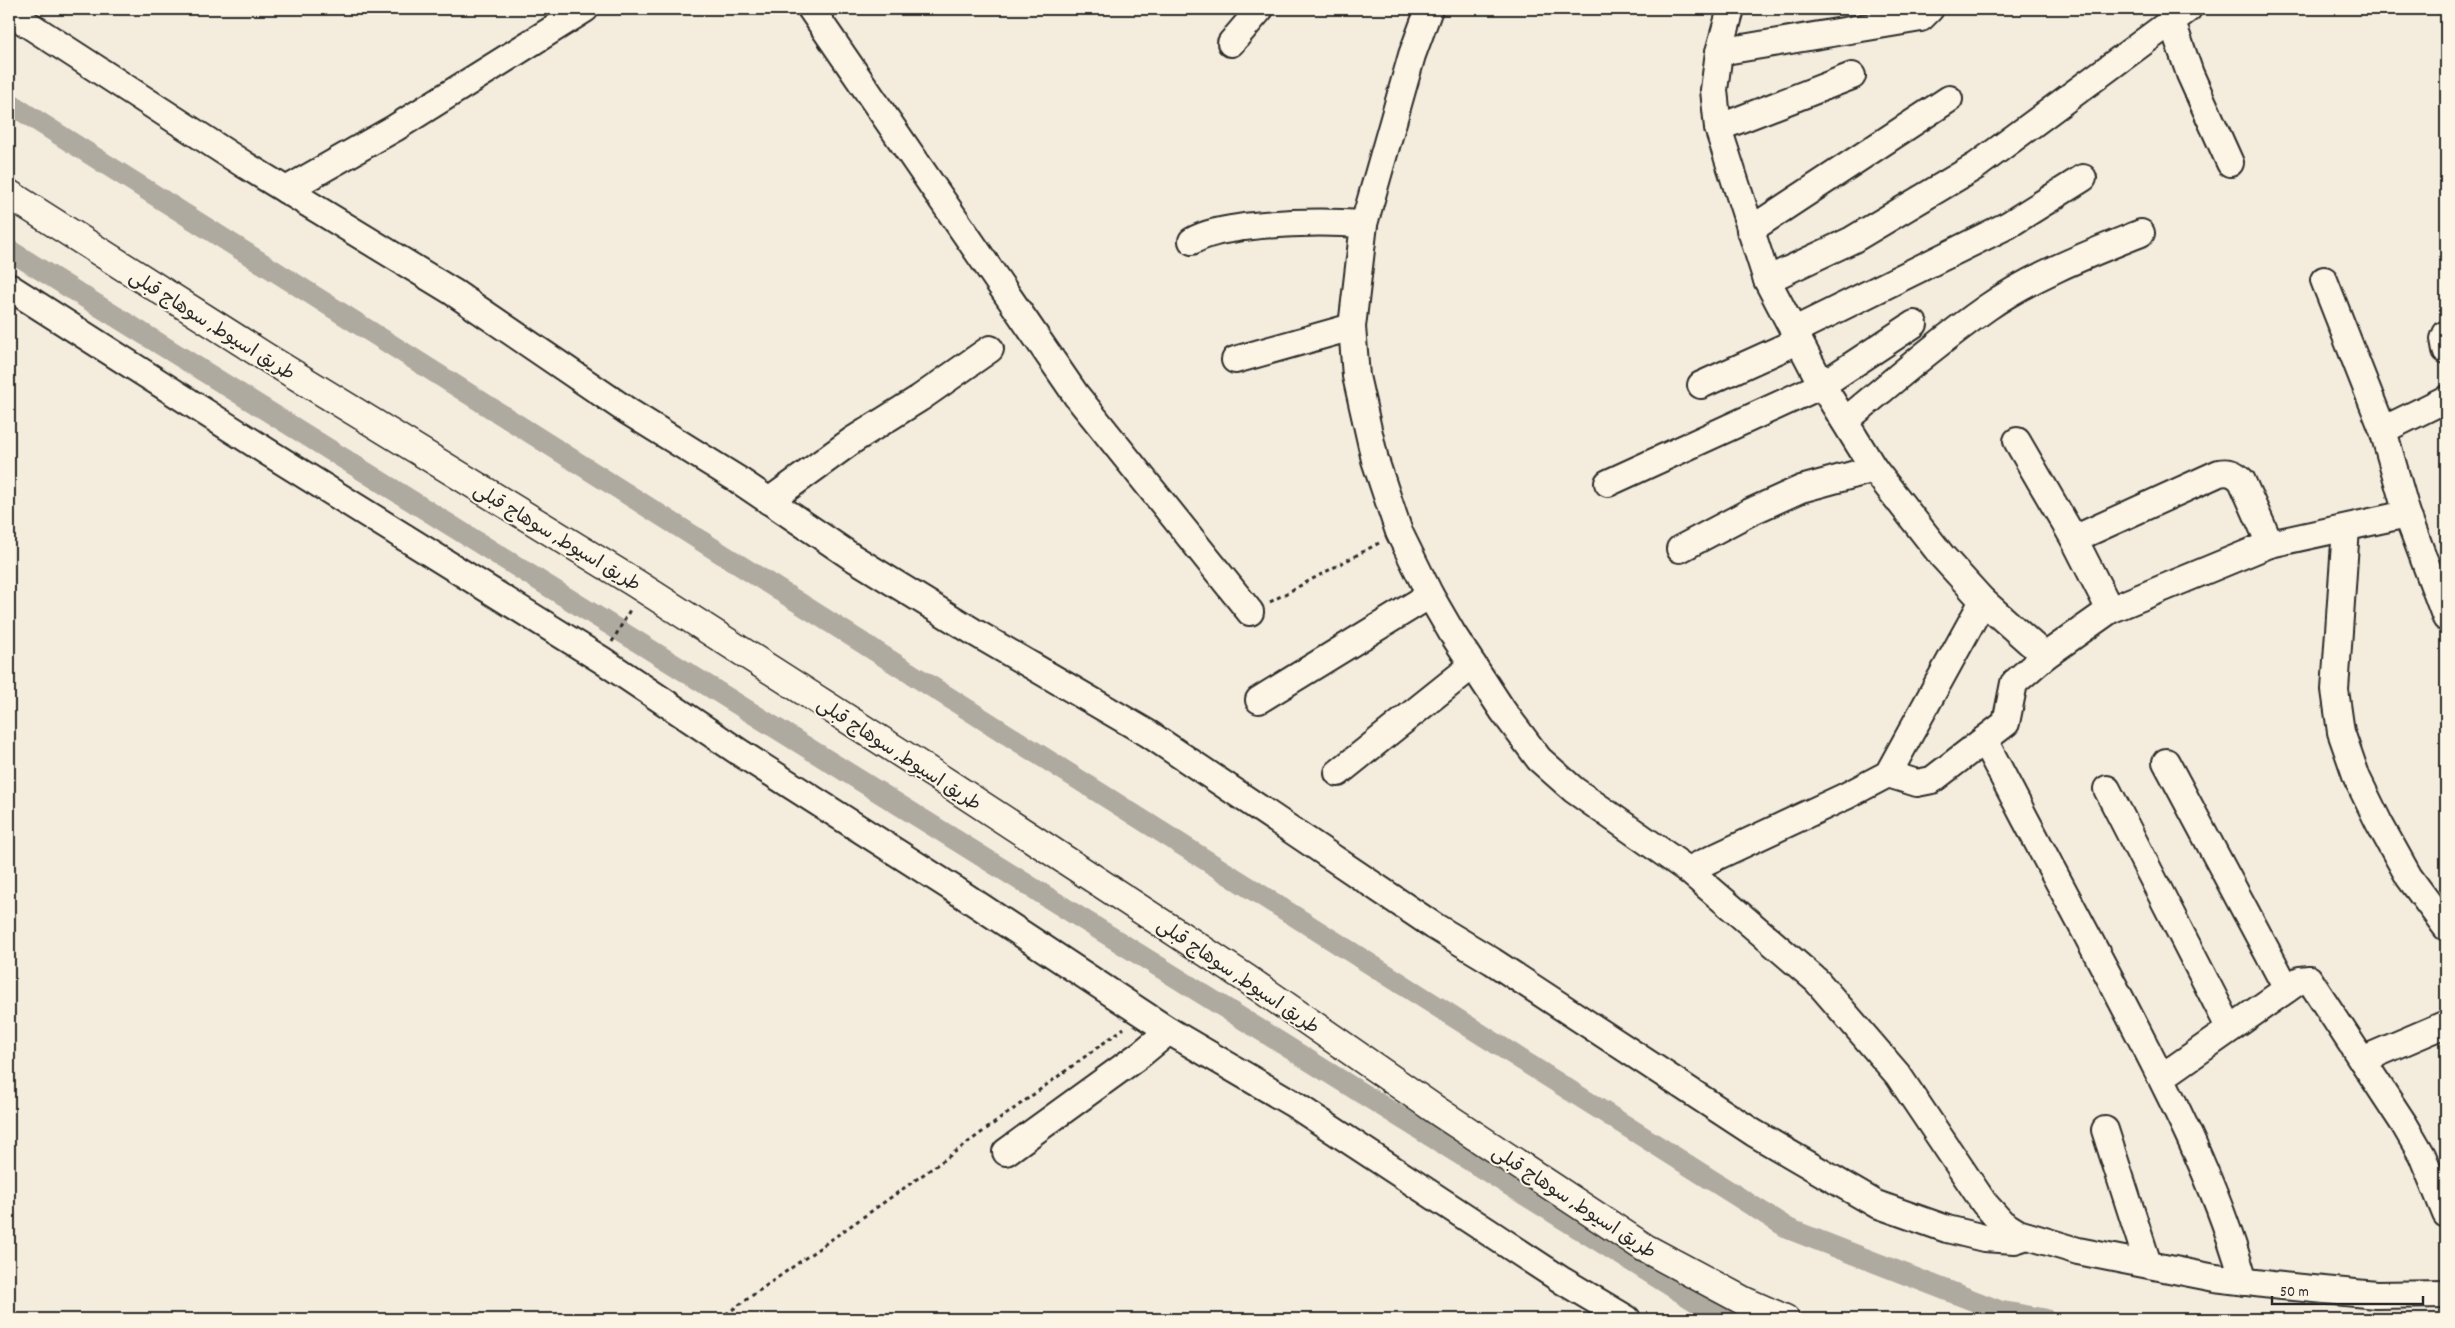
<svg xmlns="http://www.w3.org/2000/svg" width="2455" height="1328" font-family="Dekko,'Playpen Sans Arabic',sans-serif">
  <rect width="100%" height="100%" fill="#f4edde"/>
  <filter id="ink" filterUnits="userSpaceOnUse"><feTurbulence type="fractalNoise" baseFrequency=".02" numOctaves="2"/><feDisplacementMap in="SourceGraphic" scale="10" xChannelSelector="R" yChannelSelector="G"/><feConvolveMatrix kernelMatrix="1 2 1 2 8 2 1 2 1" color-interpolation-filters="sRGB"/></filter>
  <g filter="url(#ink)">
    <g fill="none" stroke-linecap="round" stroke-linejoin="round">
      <g stroke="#afaaa0" stroke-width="21">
        <path d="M9 103 1789 1229 2000 1311 2045 1319"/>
        <path d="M9 250 1724 1319"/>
      </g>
      <defs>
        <g id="minor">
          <path d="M811 9 1076 395 1250 612"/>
          <path d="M1429 9 1412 55 1364 224 1352 327 1356 376 1375 460 1399 532 1430 595 1452 633 1503 711 1539 759 1574 790 1688 870 1817 981 1898 1075 1984 1203 2002 1223 2018 1233 2078 1251 2215 1278 2272 1285 2376 1295 2446 1294"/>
          <path d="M1731 9 1719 52 1714 90 1718 128 1767 280"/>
          <path d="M9 12 245 165 453 292 629 412 737 479 852 557 974 632 1149 734 1434 926 1492 961 1754 1133 1876 1204 1947 1229 1984 1238 2015 1240 2027 1236"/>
          <path d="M2172 22 2190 74 2230 163"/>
          <path d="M1231 43 1260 9"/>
          <path d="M1719 52 1921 18 1930 9"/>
          <path d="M1718 128 1852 76"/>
          <path d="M286 190 395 128 585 9"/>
          <path d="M1750 230 1949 99"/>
          <path d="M1192 241C1208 232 1225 230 1244 227 1285 222 1323 221 1364 224"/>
          <path d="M9 287 266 451 602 660 742 754 957 891 1169 1031 1292 1103 1563 1281 1627 1319"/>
          <path d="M1793 331 2008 225 2083 178"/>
          <path d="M2446 334 2444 339 2446 350"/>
          <path d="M1235 360 1352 327"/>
          <path d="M1701 385 1798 341"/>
          <path d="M1845 421C1892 382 1938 342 1988 307 2034 275 2089 254 2141 233"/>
          <path d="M2383 430 2446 399"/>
          <path d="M2017 441 2074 539"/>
          <path d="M1608 483 1822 385 1914 324"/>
          <path d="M769 501 853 440 920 398 990 349"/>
          <path d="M2407 514 2446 618"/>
          <path d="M2346 528 2335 690 2341 732 2357 778 2379 823 2409 877 2446 927"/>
          <path d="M1680 549 1750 512 1801 489 1874 469"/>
          <path d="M1983 601 2045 656 2110 610 2270 544 2407 514 2383 430 2324 280"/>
          <path d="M2110 610 2074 539 2219 473C2229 471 2235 473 2242 481L2270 544"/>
          <path d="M1259 700 1430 595"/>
          <path d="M1984 740C2027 823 2071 905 2115 988 2164 1082 2215 1178 2244 1282"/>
          <path d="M2166 762 2287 989"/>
          <path d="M1338 773 1473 665"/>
          <path d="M1888 774 1917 783 1932 780 2006 723 2014 683 2045 656"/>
          <path d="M2107 789 2230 1029"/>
          <path d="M1688 870 1846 796 1888 774 1983 601 1942 556 1874 469 1822 385 1767 280 1852 240 1976 166 2188 9"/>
          <path d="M2362 1060 2446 1024"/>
          <path d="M2161 1075 2172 1070 2300 980 2309 979 2404 1124 2422 1155 2446 1214"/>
          <path d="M2105 1130 2148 1264"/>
          <path d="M1006 1152 1141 1054 1169 1031"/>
        </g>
        <path id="major" d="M9 194 264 356 635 583 946 782 1247 979 1439 1112 1645 1248 1744 1301 1785 1319"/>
      </defs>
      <use href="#minor" stroke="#2b2b2b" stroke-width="30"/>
      <use href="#major" stroke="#2b2b2b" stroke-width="31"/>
      <g stroke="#2b2b2b" stroke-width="3" stroke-dasharray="4 4" stroke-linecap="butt">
        <path d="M1270 602 1379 543"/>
        <path d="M612 642 631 608"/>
        <path d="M719 1319 955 1152 1124 1028"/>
      </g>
      <use href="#minor" stroke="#fcf5e5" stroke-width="26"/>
      <use href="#major" stroke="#fcf5e5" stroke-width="28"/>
    </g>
  </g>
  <g text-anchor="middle" stroke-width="4" stroke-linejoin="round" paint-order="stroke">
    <g font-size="19" fill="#2b2b2b" stroke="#fcf5e5">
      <text transform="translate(213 324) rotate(32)" y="7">طريق اسيوط, سوهاج قبلى</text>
      <text transform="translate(558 536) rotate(31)" y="7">طريق اسيوط, سوهاج قبلى</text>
      <text transform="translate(900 753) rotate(33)" y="7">طريق اسيوط, سوهاج قبلى</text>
      <text transform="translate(1239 975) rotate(34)" y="7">طريق اسيوط, سوهاج قبلى</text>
      <text transform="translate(1575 1201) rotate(33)" y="7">طريق اسيوط, سوهاج قبلى</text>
    </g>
  </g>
  <rect width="2455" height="1328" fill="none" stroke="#fcf5e5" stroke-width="30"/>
  <rect x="15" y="15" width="2425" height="1298" fill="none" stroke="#2b2b2b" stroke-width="2" filter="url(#ink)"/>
  <path d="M2272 1296v8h151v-8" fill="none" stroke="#2b2b2b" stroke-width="2.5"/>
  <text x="2280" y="1296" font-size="15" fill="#2b2b2b" stroke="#fcf5e5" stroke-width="4" paint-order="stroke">50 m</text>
</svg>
